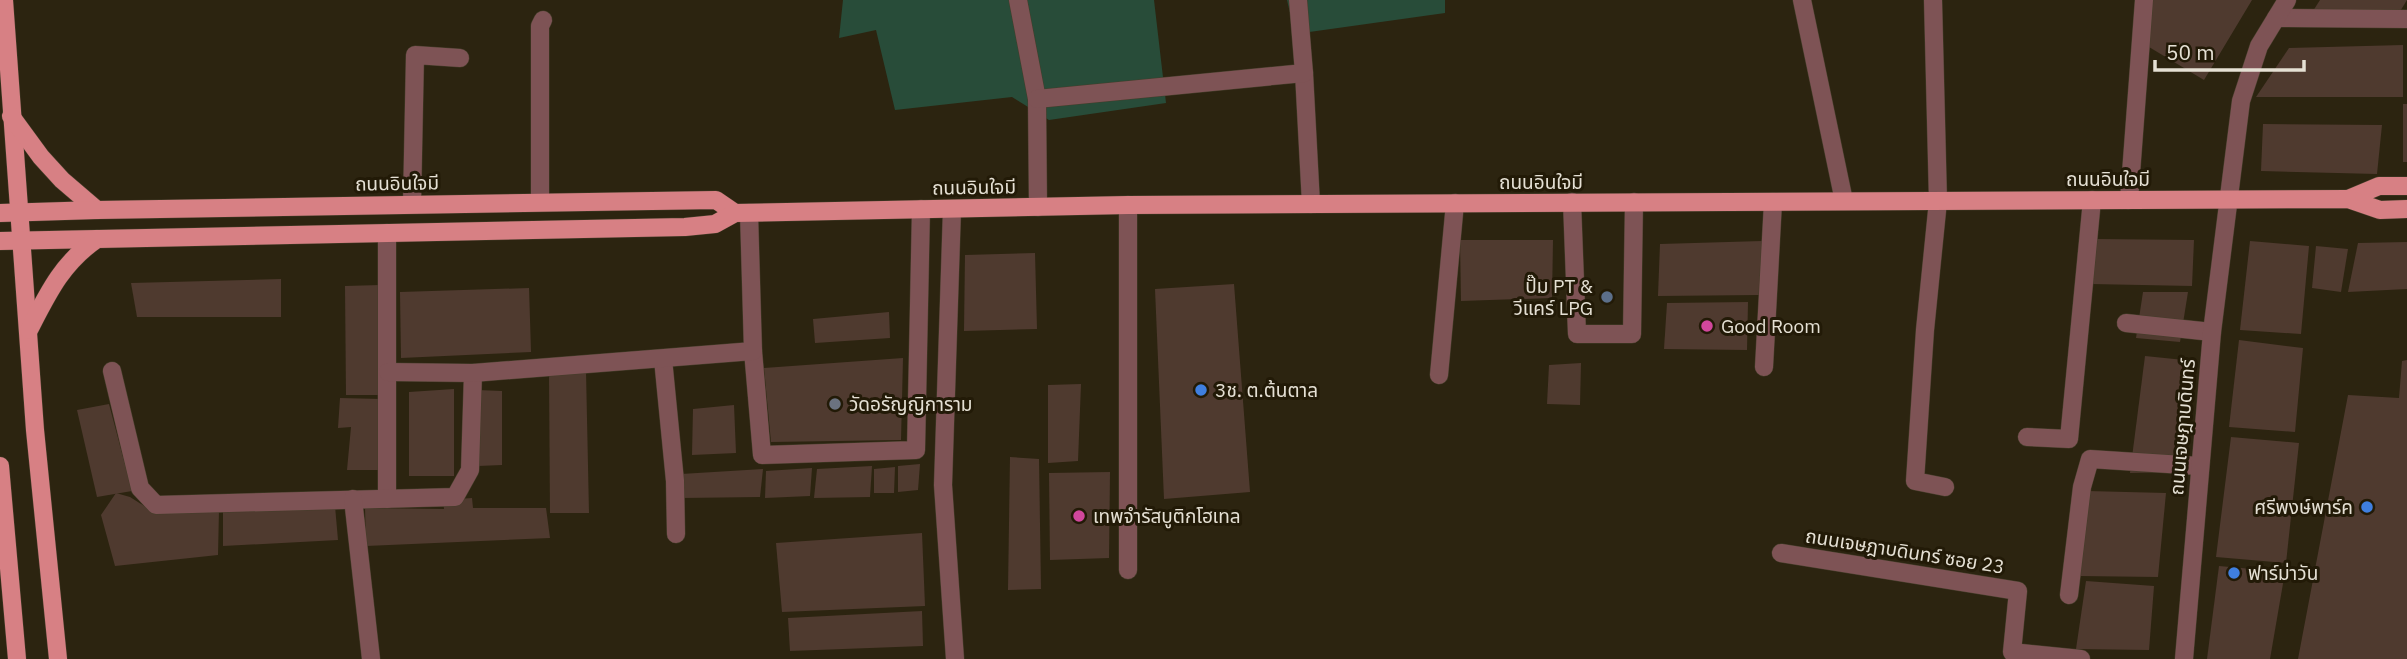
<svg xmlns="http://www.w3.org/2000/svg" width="2407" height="659" font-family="'IBM Plex Sans','Noto Sans Thai',sans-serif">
  <rect width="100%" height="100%" fill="#2c2410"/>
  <g fill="#284c39">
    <path d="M843 0H1154L1166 103 1049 120 1012 97 895 110 876 30 839 38Z"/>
    <path d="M1287 0H1445V13L1295 34Z"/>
  </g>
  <g fill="#4f3a2f">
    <path d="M2153 0H2252L2204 80 2149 47Z"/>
    <path d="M2320 0H2407L2399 13 2313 11Z"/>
    <path d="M2403 45V97H2256L2289 48Z"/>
    <rect x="2403" y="104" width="4" height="58"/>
    <path d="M2263 124 2382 125 2377 174 2261 171Z"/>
    <path d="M2096 239 2194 240 2192 286 2091 284Z"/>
    <path d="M1460 240H1553L1552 298 1461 301Z"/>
    <path d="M1762 241 1759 295 1658 296 1660 244Z"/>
    <path d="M2250 241 2309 246 2301 334 2240 330Z"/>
    <path d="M2407 242V289L2348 292 2358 243Z"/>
    <path d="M2316 246 2348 249 2341 292 2312 288Z"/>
    <path d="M1035 253 1037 329 964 331 965 255Z"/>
    <path d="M281 279V317H137L131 283Z"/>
    <path d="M1234 284 1250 492 1164 499 1155 289Z"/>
    <path d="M380 285 381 395H346L345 286Z"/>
    <path d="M529 288 531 352 401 358 400 292Z"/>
    <path d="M2143 292H2188L2180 342 2136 338Z"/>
    <path d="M1748 302 1747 350 1664 349 1667 303Z"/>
    <path d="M889 312 890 338 815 343 813 319Z"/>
    <path d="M2239 340 2303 348 2295 432 2229 427Z"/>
    <path d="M2145 356 2184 360 2173 472 2130 473Z"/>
    <path d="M903 358 901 440 771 442 764 368Z"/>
    <path d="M2407 360V659H2298L2348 395 2399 398 2402 361Z"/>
    <path d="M1581 363 1580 405 1547 404 1549 365Z"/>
    <path d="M586 371 589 513H550L549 372Z"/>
    <path d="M1081 384 1078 461 1048 463V385Z"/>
    <path d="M454 389V476H409V392Z"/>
    <path d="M477 390 502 391V465L478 466Z"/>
    <path d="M340 398 381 399 380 470H347L351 427 338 428Z"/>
    <path d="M109 404 132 491 97 497 77 410Z"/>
    <path d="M734 405 736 453 692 455 693 409Z"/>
    <path d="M2231 437 2299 443 2286 563 2216 557Z"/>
    <path d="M1010 457 1039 459 1041 589 1008 590Z"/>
    <path d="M920 464 918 490 898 492V466Z"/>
    <path d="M872 466 870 497 814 498 817 469Z"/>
    <path d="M895 467 894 493H874V469Z"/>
    <path d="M812 468 810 496 765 498 766 471Z"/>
    <path d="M763 469 760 497 682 498 681 474Z"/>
    <path d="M1110 472 1109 558 1050 560 1049 473Z"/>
    <path d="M2087 491 2166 493 2158 577 2079 576Z"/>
    <path d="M116 493 130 497 149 509 219 510 218 555 115 566 101 515Z"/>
    <path d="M472 498 473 508H546L550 538 366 546 365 508 444 509 443 500Z"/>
    <path d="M223 506H335L338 540 223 546Z"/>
    <path d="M922 533 925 606 782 612 776 543Z"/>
    <path d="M2219 566 2285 572 2270 659H2207Z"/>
    <path d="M2086 581 2154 586 2149 650 2076 649Z"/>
    <path d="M922 611 923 646 790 651 788 618Z"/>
  </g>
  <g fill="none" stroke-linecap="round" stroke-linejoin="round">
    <defs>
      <g id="minor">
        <path d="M1018 0 1037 99 1038 207"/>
        <path d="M1802 0 1844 201"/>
        <path d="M1933 0 1938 201 1925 330 1915 481 1945 487"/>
        <path d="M2276 18 2407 19"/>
        <path d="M1304 73 1311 204"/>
        <path d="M1037 99 1304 73 1298 0"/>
        <path d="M2129 200 2144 0"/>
        <path d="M540 201V26L543 20"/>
        <path d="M1572 202 1577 334H1632L1634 202"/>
        <path d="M412 204 415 55 460 58"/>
        <path d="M1128 205V570"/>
        <path d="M952 209 943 485 955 659"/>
        <path d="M387 233V499"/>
        <path d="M2126 323 2212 332"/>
        <path d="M753 351 762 455 916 450 921 209"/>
        <path d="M663 359 675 481 676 534"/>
        <path d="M1764 367 1773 202"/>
        <path d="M112 371 140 488 156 505 455 497 470 470 473 373"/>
        <path d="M388 372 473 373 753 351 749 213"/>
        <path d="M1439 375 1455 203"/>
        <path d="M2027 437 2069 439 2092 200"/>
        <path d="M353 499 371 659"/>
        <path d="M1781 553 2018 591 2012 652 2081 659"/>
        <path d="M2069 595 2082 487 2090 459 2199 466"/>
        <path d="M2184 659 2212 332 2241 101 2259 46 2287 0"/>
      </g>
      <g id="major">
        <path d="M4 0 35 430 58 659"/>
        <path d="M11 116 41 157 62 180 97 210 716 200 735 213"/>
        <path d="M2348 199 2379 186H2407"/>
        <path d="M0 213 97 210"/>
        <path d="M0 241 97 239"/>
        <path d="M29 330C48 293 62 263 97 239L685 227 715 224 735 213 1128 205 2348 199 2380 210 2407 209"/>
        <path d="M0 466 17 659"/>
      </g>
    </defs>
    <use href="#minor" stroke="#463e2b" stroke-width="19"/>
    <use href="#major" stroke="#463e2b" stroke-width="19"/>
    <use href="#minor" stroke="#7e5355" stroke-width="18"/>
    <use href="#major" stroke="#d78084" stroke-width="18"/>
  </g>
  <circle fill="#5c6f8a" stroke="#221a07" stroke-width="2.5" cx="1607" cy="297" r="7"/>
  <g fill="#d1479c" stroke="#221a07" stroke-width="2.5">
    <circle cx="1707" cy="326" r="7"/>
    <circle cx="1079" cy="516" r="7"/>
  </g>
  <g fill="#3f7fe0" stroke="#221a07" stroke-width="2.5">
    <circle cx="1201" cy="390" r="7"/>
    <circle cx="2367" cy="507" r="7"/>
    <circle cx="2234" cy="573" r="7"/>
  </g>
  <circle fill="#6b7280" stroke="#221a07" stroke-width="2.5" cx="835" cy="404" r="7"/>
  <g text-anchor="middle" stroke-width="6" stroke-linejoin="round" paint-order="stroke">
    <g font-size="19" fill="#e5e0d4" stroke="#221a07">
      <text x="2108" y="186">ถนนอินใจมี</text>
      <text x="1541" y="189">ถนนอินใจมี</text>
      <text transform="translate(397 183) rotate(-1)" y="7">ถนนอินใจมี</text>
      <text transform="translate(974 187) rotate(-1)" y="7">ถนนอินใจมี</text>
      <text transform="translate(2182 427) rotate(-85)" y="7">ถนนเจษฎาบดินทร์</text>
      <text transform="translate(1905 551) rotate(9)" y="7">ถนนเจษฎาบดินทร์ ซอย 23</text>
    </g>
    <g font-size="19" fill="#e5e0d4" stroke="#221a07" text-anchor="start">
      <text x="1593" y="293" text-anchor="end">ปั๊ม PT &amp;<tspan x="1593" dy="22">วีแคร์ LPG</tspan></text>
      <text x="1721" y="333">Good Room</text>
      <text x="1215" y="397">3ช. ต.ต้นตาล</text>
      <text x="849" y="411">วัดอรัญญิการาม</text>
      <text x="2353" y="514" text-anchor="end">ศรีพงษ์พาร์ค</text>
      <text x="1093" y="523">เทพจำรัสบูติกโฮเทล</text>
      <text x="2248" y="580">ฟาร์ม่าวัน</text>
    </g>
  </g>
  <path d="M2155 60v10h149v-10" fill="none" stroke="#e5e0d4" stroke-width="3.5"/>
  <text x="2166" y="60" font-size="21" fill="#e5e0d4" stroke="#221a07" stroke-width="5" paint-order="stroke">50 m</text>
</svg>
